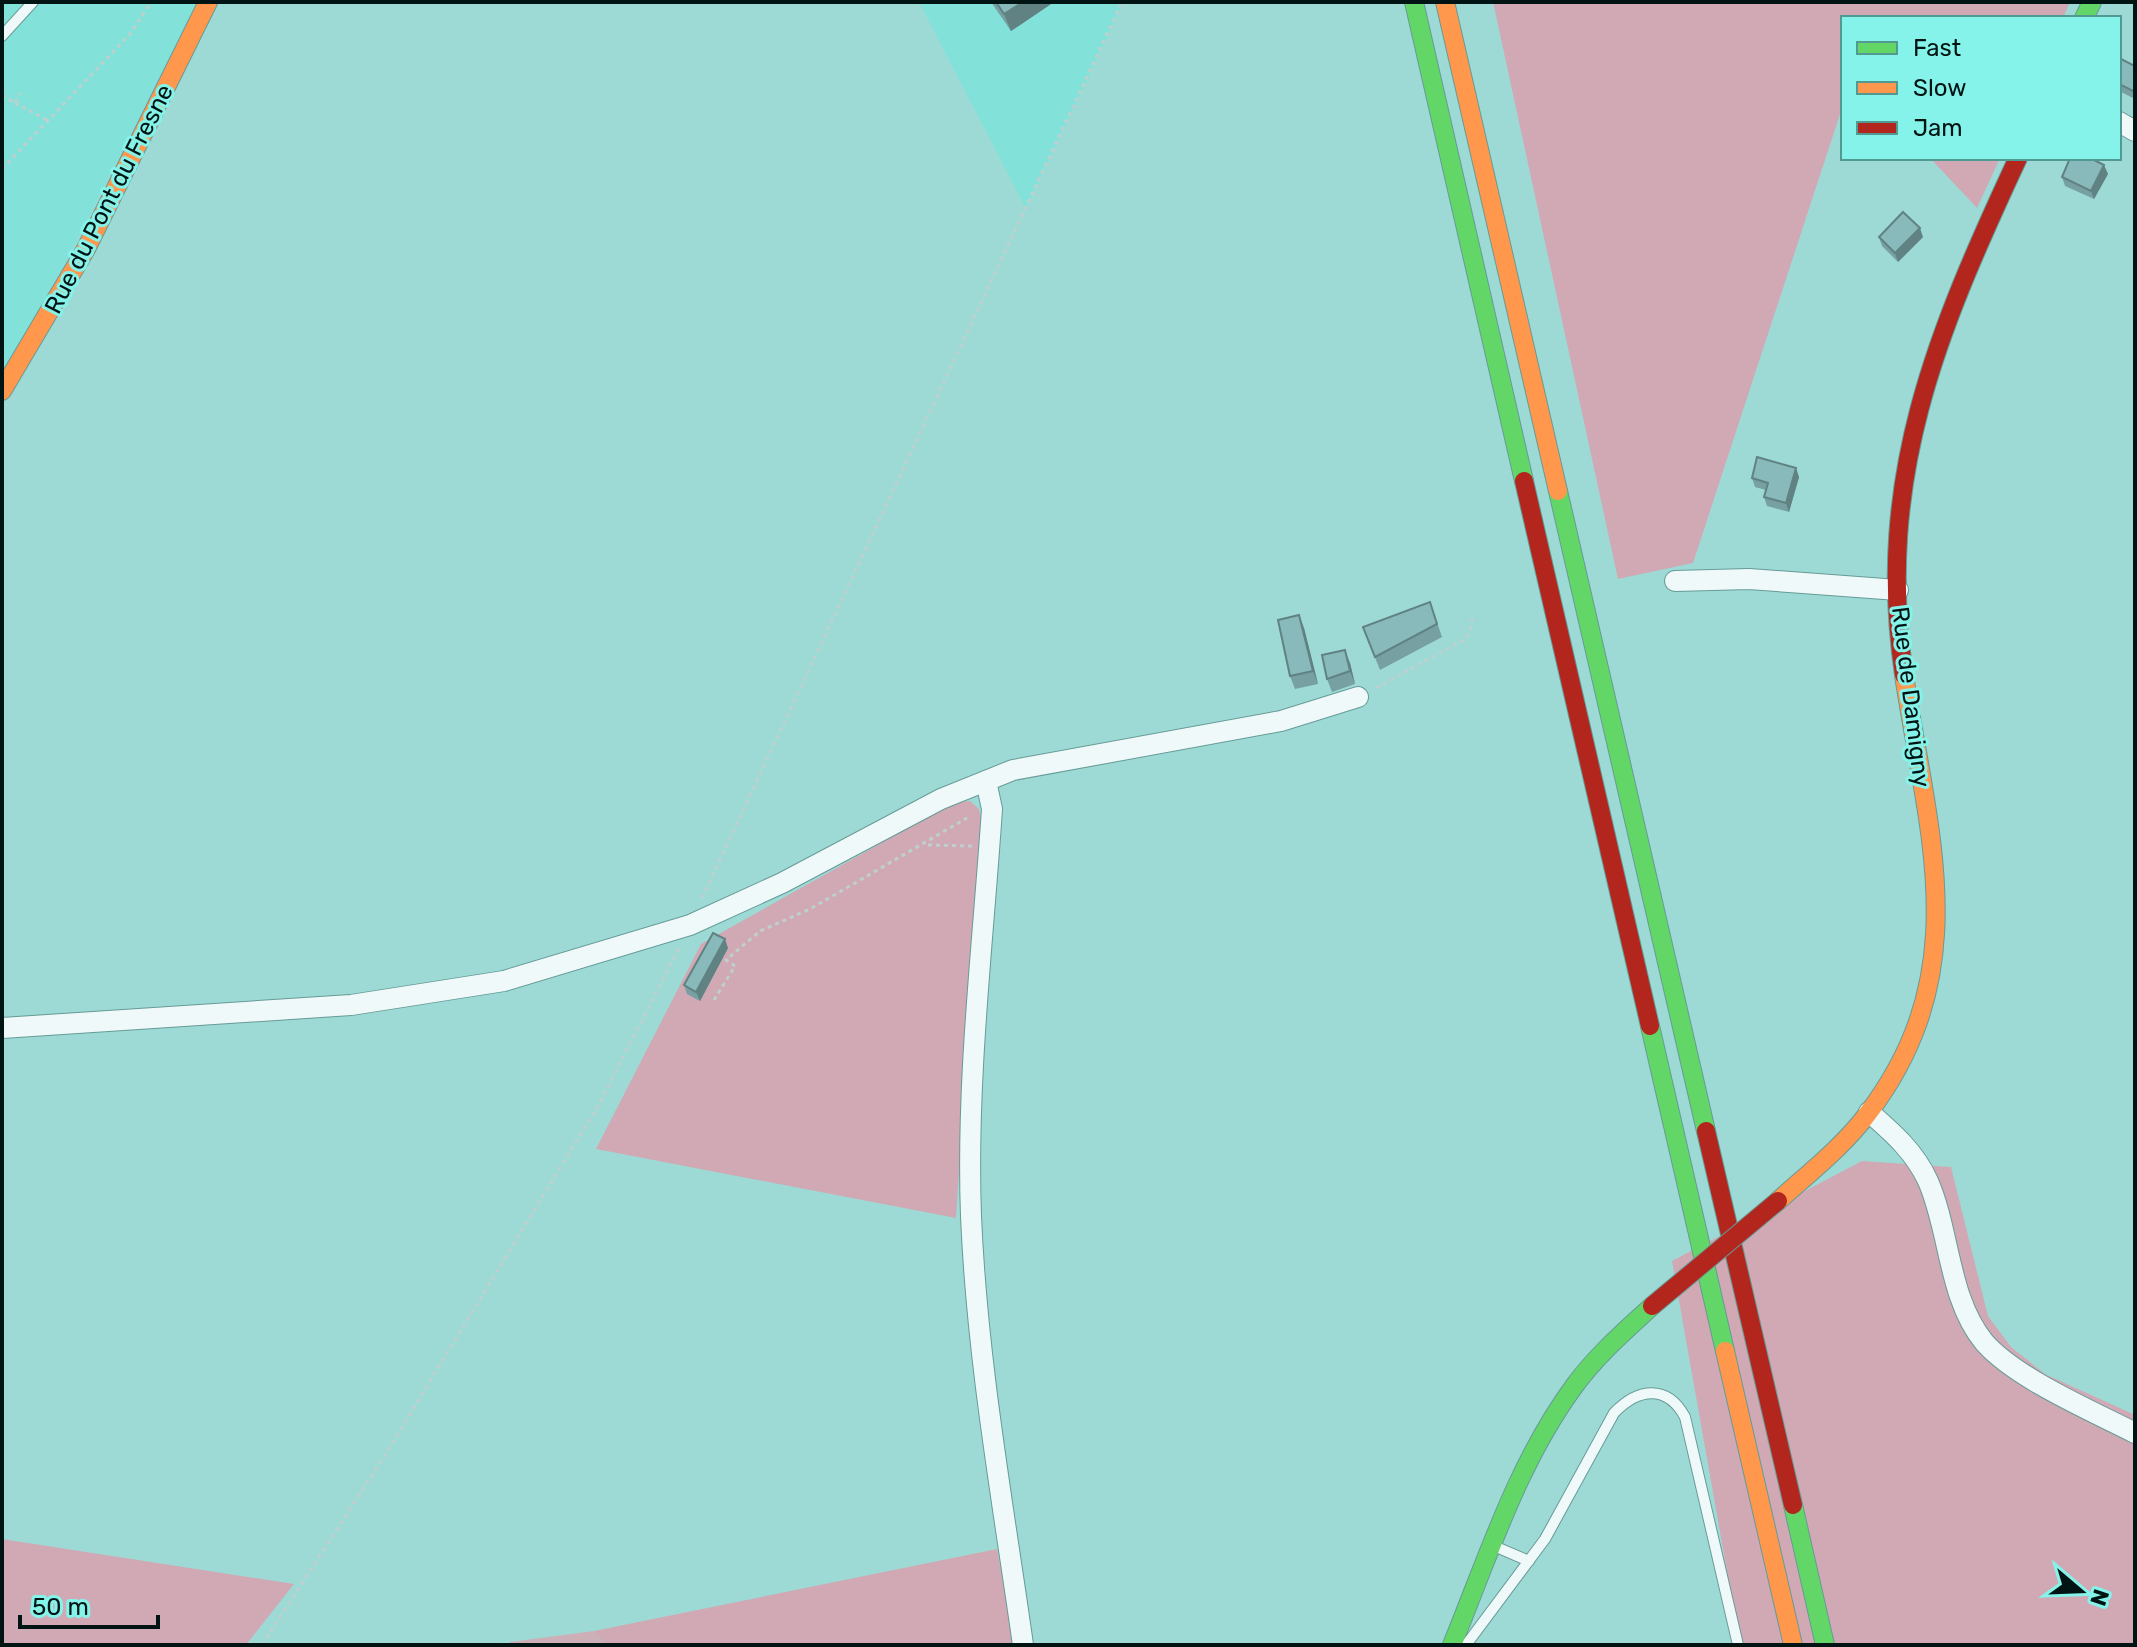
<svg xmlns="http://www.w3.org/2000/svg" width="2137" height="1647" font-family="Rubik,sans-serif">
  <rect width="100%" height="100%" fill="#9edad5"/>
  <g fill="#82e2da">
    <path d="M2 2H198L69 256 2 373Z"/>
    <path d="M919 2H1124L1026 209Z"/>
  </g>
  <g fill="#d0a9b4">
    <path d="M1493 2H2070L2063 18H1843V105L1693 563 1618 579Z"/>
    <path d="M1930 158H2000L1977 208Z"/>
    <path d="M970 801 979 809 982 824 956 1218 596 1149 701 944 917 823 959 802Z"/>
    <path d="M1862 1161 1951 1167 1988 1316 2011 1347 2045 1374 2135 1415V1645H1740L1672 1261Z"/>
    <path d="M2 1539 294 1584 246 1645H2Z"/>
    <path d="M997 1549 1015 1645H606L594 1631Z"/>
  </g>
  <path fill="#cdafb7" d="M594 1631 606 1645H509L510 1642Z"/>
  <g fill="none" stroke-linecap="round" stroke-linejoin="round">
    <defs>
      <g id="lane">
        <path d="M2 36 33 2"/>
        <path d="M1494 1546 1529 1561"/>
        <path d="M1466 1645 1545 1539 1614 1413C1638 1388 1667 1384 1685 1417L1738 1645"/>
      </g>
      <g id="street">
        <path d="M2119 122 2135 131"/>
        <path d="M1675 581 1749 579 1898 590"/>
        <path d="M986 781 992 809C983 944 966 1081 971 1216 977 1360 1003 1503 1023 1645"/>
        <path d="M2 1028 351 1005 504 981 690 925 782 883 941 799 1013 770 1281 721 1358 697"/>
        <path d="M1869 1112C1892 1132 1915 1152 1928 1181 1950 1231 1948 1298 1984 1342 2015 1378 2092 1411 2135 1433"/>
      </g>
      <g id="fast">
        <path d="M1414 2 1524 481"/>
        <path d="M2084 18 2092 2"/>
        <path d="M1558 491 1706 1131"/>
        <path d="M1650 1026 1725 1351"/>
        <path d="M1793 1505 1825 1645"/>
        <path d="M1452 1645C1488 1557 1518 1462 1575 1385 1597 1355 1625 1331 1652 1306"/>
      </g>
      <g id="slow">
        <path d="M1445 2 1558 491"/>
        <path d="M2 391 86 249 208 2"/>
        <path d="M1778 1201C1809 1173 1844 1146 1869 1112 1976 970 1928 834 1904 675"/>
        <path d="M1725 1351 1793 1645"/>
      </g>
      <g id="jam">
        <path d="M1524 481 1650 1026"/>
        <path d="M1904 675C1875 478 1937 332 2018 158"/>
        <path d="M1706 1131 1793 1505"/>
      </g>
    </defs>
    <use href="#lane" stroke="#669b97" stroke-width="12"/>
    <use href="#street" stroke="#669b97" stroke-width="22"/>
    <use href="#fast" stroke="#669b97" stroke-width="20"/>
    <use href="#slow" stroke="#669b97" stroke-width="20"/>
    <use href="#jam" stroke="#669b97" stroke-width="20"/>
    <g stroke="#bed0ce" stroke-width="3" stroke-dasharray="4 4" stroke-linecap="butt">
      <path d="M2 95 15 103 20 93"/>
      <path d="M15 103 47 120"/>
      <path d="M2 169 130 34 151 2"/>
      <path d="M1376 688 1465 639 1471 629 1473 614"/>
      <path d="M928 845 972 846"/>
      <path d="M702 898 1122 2"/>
      <path d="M714 1000 735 966 726 960 760 931 810 909 967 818"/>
      <path d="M262 1645 385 1455 599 1104 679 948"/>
    </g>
    <use href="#lane" stroke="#f0f9f9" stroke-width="10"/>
    <use href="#street" stroke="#f0f9f9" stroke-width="20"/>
    <use href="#fast" stroke="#63d668" stroke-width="18"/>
    <use href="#slow" stroke="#ff974d" stroke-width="18"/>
    <use href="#jam" stroke="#b3261e" stroke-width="18"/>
    <defs>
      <path id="jam-bridge" d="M1652 1306 1778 1201"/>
    </defs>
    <use href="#jam-bridge" stroke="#669b97" stroke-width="20" stroke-linecap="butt"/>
    <use href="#jam-bridge" stroke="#b3261e" stroke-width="18"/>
  </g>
  <g fill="#76a0a1">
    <path d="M991 2H1054L1011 31Z"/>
    <path d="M2119 58 2135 66V99L2119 91Z"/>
    <path d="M2108 174 2094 199 2065 186 2062 177Z"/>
    <path d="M1879 237H1923L1898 262 1882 246Z"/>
    <path d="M1799 477 1789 512 1767 506 1764 497 1766 490 1755 487 1752 478Z"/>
    <path d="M1430 602 1442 637 1380 670 1363 627Z"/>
    <path d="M1304 628 1318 684 1295 689 1290 676Z"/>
    <path d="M1350 663 1355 684 1332 692 1327 679Z"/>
    <path d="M728 948 700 1001 687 994 684 985Z"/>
  </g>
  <g fill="#608283">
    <path d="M1023 2H1054L1011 31 1004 14Z"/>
    <path d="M2104 165 2108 174 2094 199 2091 191Z"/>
    <path d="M1920 228 1923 237 1898 262 1895 253Z"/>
    <path d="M1796 468 1799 477 1789 512 1786 503Z"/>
    <path d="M1299 615 1304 628 1318 684 1313 671Z"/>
    <path d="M1345 650 1350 663 1355 684 1350 671Z"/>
    <path d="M725 939 728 948 700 1001 696 992Z"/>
  </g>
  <g fill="#89babb" stroke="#608283" stroke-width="2">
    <path d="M996 2H1023L1004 14Z"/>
    <path d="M2119 58 2135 66V92L2119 84Z"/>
    <path d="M2070 158H2090L2104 165 2091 191 2062 177Z"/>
    <path d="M1903 212 1920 228 1895 253 1879 237Z"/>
    <path d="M1757 457 1796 468 1786 503 1764 497 1768 483 1752 478Z"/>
    <path d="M1430 602 1437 624 1375 657 1363 627Z"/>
    <path d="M1299 615 1313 671 1290 676 1278 620Z"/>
    <path d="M1345 650 1350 671 1327 679 1322 655Z"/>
    <path d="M713 933 725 939 696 992 684 985Z"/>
  </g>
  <g text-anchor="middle" stroke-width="6" stroke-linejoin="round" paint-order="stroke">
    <g font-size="24" fill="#001413" stroke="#85f3e9">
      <text transform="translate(109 199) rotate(-63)" y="8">Rue du Pont du Fresne</text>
      <text transform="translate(1911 697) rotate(83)" y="8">Rue de Damigny</text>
    </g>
  </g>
  <rect width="2137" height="1647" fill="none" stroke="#001413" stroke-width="8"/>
  <rect x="1841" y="16" width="280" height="144" fill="#85f3e9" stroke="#509a93" stroke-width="2"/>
  <rect x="1857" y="42" width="40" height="12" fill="#63d668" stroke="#509a93" stroke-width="2"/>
  <text x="1913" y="56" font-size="24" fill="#001413">Fast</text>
  <rect x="1857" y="82" width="40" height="12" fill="#ff974d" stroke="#509a93" stroke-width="2"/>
  <text x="1913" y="96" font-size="24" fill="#001413">Slow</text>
  <rect x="1857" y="122" width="40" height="12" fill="#b3261e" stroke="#509a93" stroke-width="2"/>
  <text x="1913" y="136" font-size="24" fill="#001413">Jam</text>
  <g transform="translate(2081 1591) rotate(109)" stroke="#85f3e9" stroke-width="6" paint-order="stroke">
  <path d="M0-6L14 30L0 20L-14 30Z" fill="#001413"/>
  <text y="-12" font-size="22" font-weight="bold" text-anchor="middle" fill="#001413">N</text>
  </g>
  <path d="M20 1615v12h138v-12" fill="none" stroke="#001413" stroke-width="4"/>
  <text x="32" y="1615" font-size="24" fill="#001413" stroke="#85f3e9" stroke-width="6" paint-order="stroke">50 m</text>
</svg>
